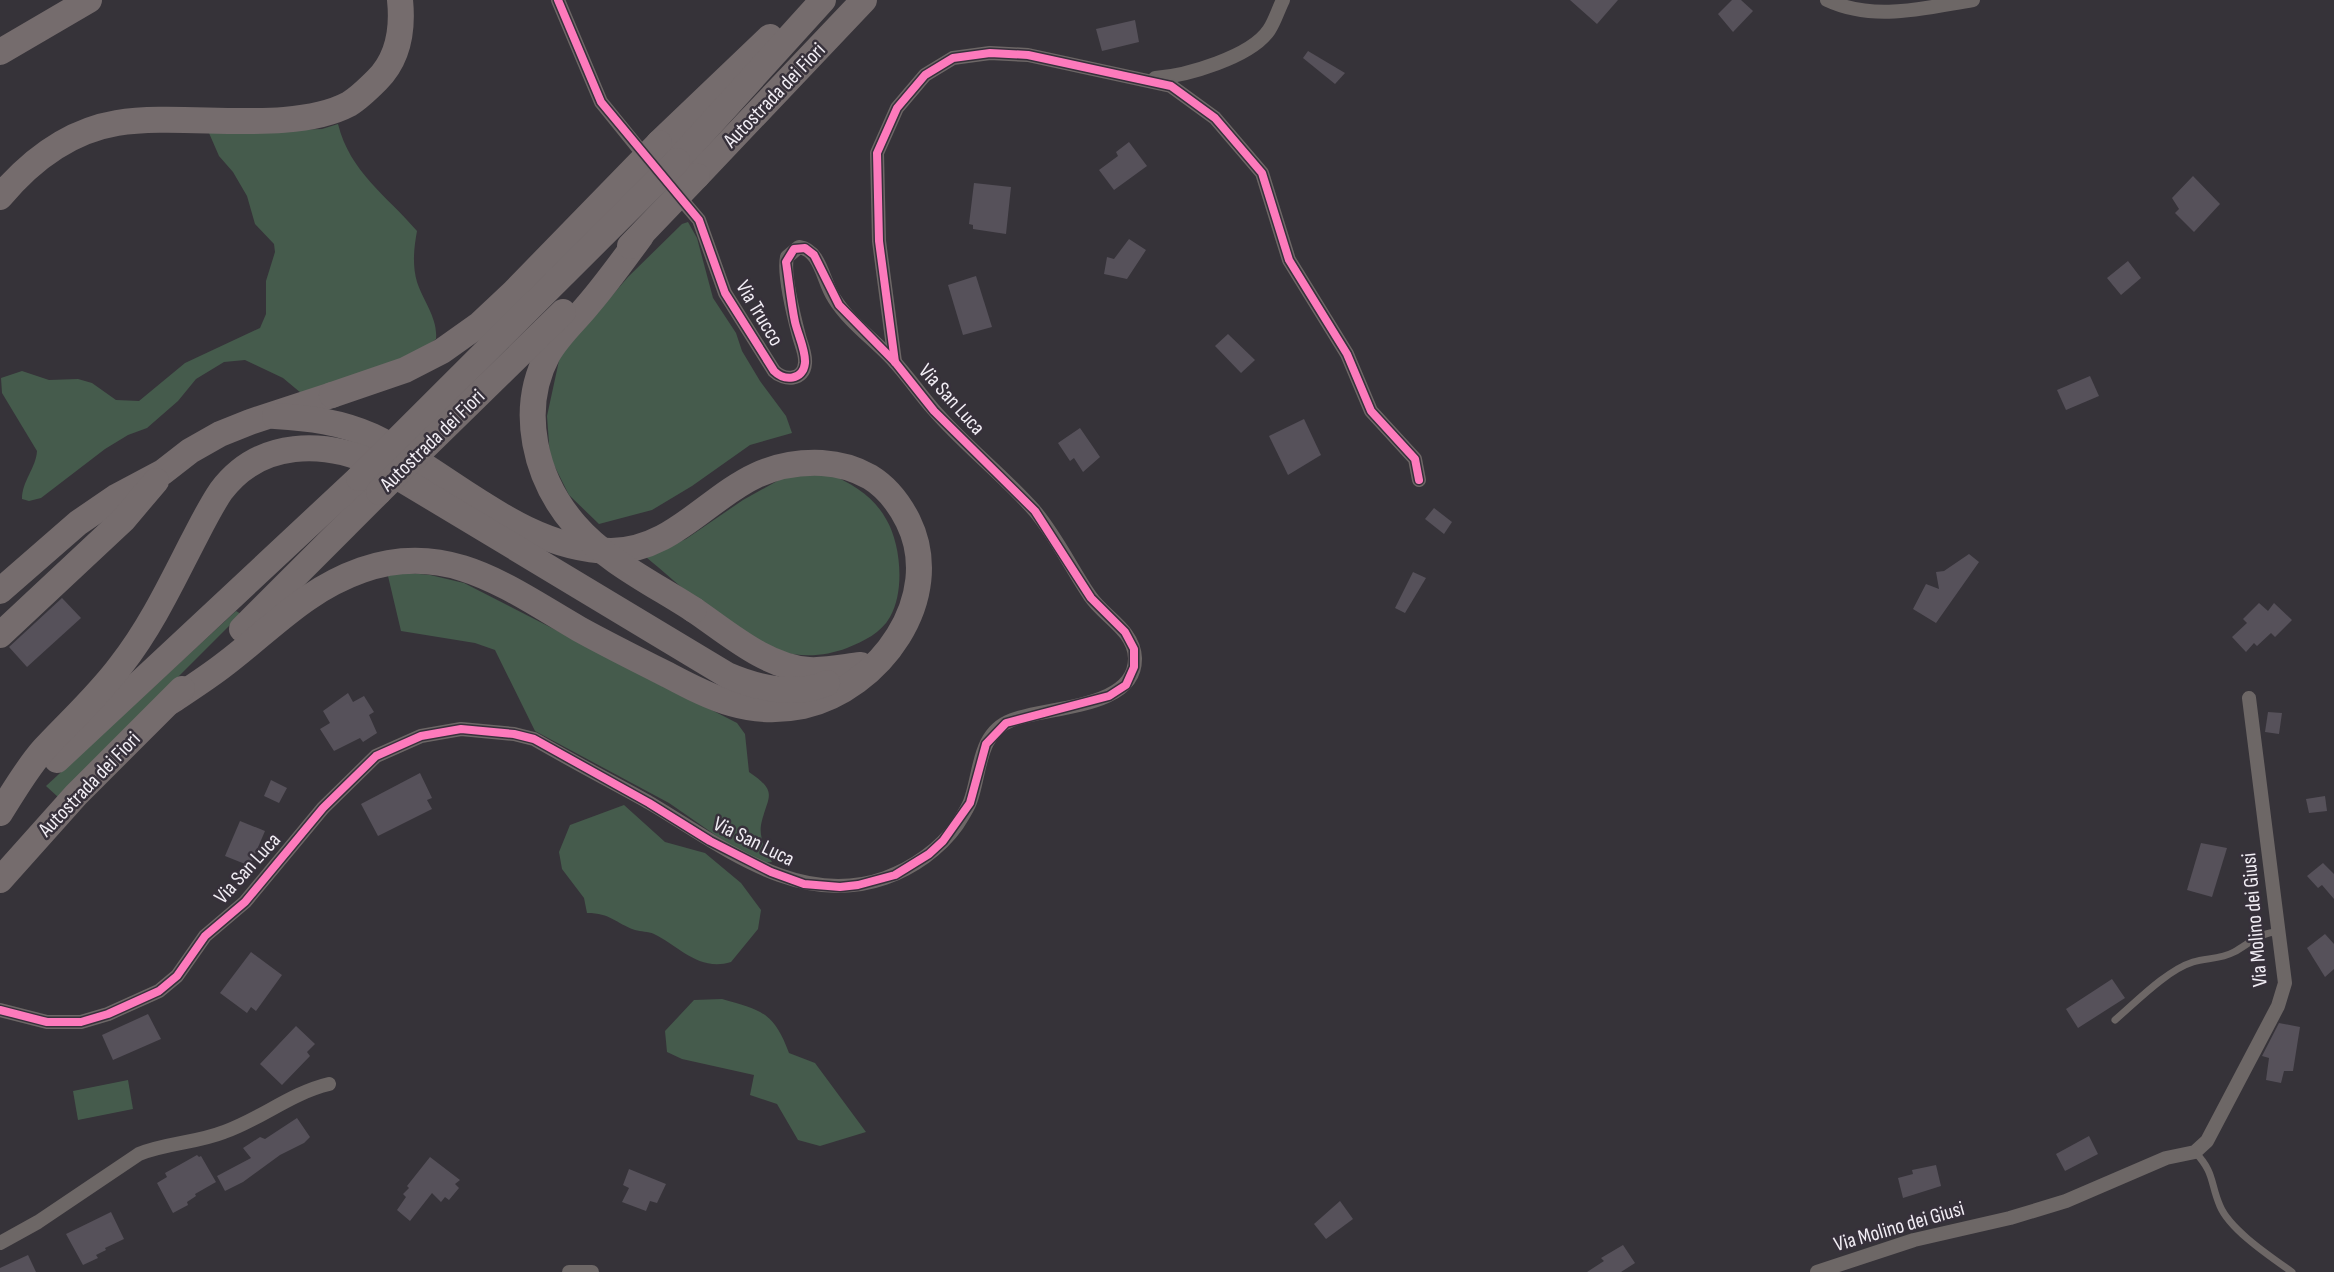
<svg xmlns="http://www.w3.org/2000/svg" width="2334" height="1272" font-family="'Sofia Sans Condensed',sans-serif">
  <rect width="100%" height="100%" fill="#363339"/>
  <g fill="#455b4c">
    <path d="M338 124C350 172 386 195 417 231 414 248 412 264 417 282 423 301 438 318 436 339L412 357 301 393 283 378 245 360 224 362 196 379 178 401 147 428 128 435 105 449 41 498 29 501 22 499C22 481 36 468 37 451L2 393 1 378 22 371 49 380 78 379 92 383 116 400 139 401 185 363 260 328 266 314V281L275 252 274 244 255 224 247 196 233 172 219 156 209 133 322 129Z"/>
    <path d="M688 222 697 238 713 298 736 333 742 351 760 381 786 416 792 433 750 445 692 486 652 510 599 524 569 495 550 457 547 416 560 356 628 277 682 224Z"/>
    <path d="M830 474C853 484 874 497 886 519 901 544 905 591 890 617 881 633 864 641 847 648 826 656 802 658 780 651 735 637 682 587 646 557L686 539 743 500 788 475Z"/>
    <path d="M398 572 430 575 464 583 737 723 745 734 749 772C780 793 767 796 761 825 759 838 766 851 772 862L761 863 734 848 669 803 535 731 495 650 475 643 401 631 388 576Z"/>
    <path d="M236 611 241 614 58 797 46 786Z"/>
    <path d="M624 805 665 842 705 853 741 883 761 910 758 929 731 962C699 972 679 946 654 934 648 931 641 932 635 930 615 923 611 913 587 913L584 898 562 869 559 852 570 825Z"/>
    <path d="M722 999C761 1010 774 1012 789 1053L815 1063 866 1132 820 1146 798 1140 777 1104 750 1095 754 1075 682 1059 667 1052 665 1031 694 1000Z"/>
    <path d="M128 1080 133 1109 78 1120 73 1091Z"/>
  </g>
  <g fill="#56515a">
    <path d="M1570 0H1618L1597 24Z"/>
    <path d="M1732 0H1741L1753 11 1733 32 1718 14Z"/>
    <path d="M1135 20 1139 42 1102 51 1096 29Z"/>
    <path d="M1308 51 1345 73 1335 84 1303 58Z"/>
    <path d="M1129 142 1147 166 1114 190 1099 170 1118 156 1116 152Z"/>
    <path d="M2193 176 2220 204 2194 232 2175 213 2179 209 2172 198Z"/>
    <path d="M974 183 1011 187 1006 234 973 229V225L969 224Z"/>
    <path d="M1129 239 1146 250 1127 279 1104 274 1107 257 1114 259Z"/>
    <path d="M2128 261 2141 278 2121 295 2107 278Z"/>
    <path d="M976 276 992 327 963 335 948 285Z"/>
    <path d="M1228 334 1255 360 1241 373 1215 346Z"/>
    <path d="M2090 376 2099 396 2066 410 2057 390Z"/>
    <path d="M1304 419 1321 455 1288 475 1269 436Z"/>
    <path d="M1080 428 1100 457 1083 472 1074 458 1070 461 1058 443Z"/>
    <path d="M1434 508 1452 522 1444 534 1425 519Z"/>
    <path d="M1969 554 1979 562 1936 623 1913 609 1926 584 1939 589 1936 572 1944 571Z"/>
    <path d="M1413 572 1426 578 1405 613 1395 608Z"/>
    <path d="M62 598 81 618 27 667 9 647Z"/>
    <path d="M2259 603 2268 611 2274 603 2292 620 2275 637 2271 633 2257 646 2254 643 2246 652 2232 637 2247 623 2243 619Z"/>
    <path d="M348 693 353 702 364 696 374 712 369 715 377 733 363 742 360 738 334 751 320 729 330 723 323 711Z"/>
    <path d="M2268 712 2282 713 2279 734 2265 732Z"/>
    <path d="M420 773 432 798 427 800 432 809 378 836 361 804Z"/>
    <path d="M271 780 287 788 279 803 264 796Z"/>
    <path d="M2325 796 2327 811 2309 813 2306 799Z"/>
    <path d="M240 821 265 831 250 866 225 856Z"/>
    <path d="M2201 843 2227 848 2212 897 2187 890Z"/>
    <path d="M2323 863 2334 874V899L2322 885 2318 888 2307 876Z"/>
    <path d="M2325 934 2334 944V969L2325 977 2307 948Z"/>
    <path d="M251 952 282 975 256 1011 251 1007 247 1013 220 993Z"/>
    <path d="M2112 979 2125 998 2078 1028 2066 1009Z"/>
    <path d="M148 1014 161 1039 113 1060 102 1035Z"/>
    <path d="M2279 1023 2300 1027 2293 1071H2284L2281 1083 2266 1080 2269 1058 2262 1056Z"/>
    <path d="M296 1026 315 1044 307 1052 310 1056 282 1085 260 1064Z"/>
    <path d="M297 1118 310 1137 304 1143 280 1155 243 1182 225 1191 217 1176 251 1158 243 1148 260 1137 265 1139Z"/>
    <path d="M2089 1136 2098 1154 2065 1171 2056 1154Z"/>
    <path d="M197 1155 199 1157 201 1156 216 1182 195 1194 196 1196 187 1202 188 1205 173 1213 157 1183 167 1177 165 1173Z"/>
    <path d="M430 1157 460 1180 455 1184 459 1188 449 1200 445 1197 441 1202 432 1193 410 1221 397 1210 406 1197 403 1194 409 1188 407 1186Z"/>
    <path d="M1936 1165 1941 1186 1903 1198 1898 1178 1913 1174 1912 1170Z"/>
    <path d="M629 1169 666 1184 657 1203 650 1201 646 1211 622 1202 629 1188 623 1185Z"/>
    <path d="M1340 1201 1353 1219 1326 1239 1314 1224Z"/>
    <path d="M111 1212 124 1239 105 1248 106 1250 96 1255 98 1258 83 1265 66 1234Z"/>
    <path d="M1623 1245 1635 1263 1621 1272H1587L1604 1261 1601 1258Z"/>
    <path d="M28 1255 36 1272H0V1268Z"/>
  </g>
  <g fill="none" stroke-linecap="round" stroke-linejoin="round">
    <g stroke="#6d6766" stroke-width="7">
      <path d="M2115 1020C2136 1002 2167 970 2193 962 2207 958 2221 959 2234 952 2249 944 2261 931 2280 932"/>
      <path d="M2195 1152C2215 1173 2210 1183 2220 1206 2230 1230 2271 1257 2292 1272"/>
    </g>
    <g stroke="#6d6766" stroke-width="14">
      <path d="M558 0 601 102 648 160"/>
      <path d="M1827 0C1874 22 1924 8 1973 0"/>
      <path d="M1155 78C1186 76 1251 57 1269 30 1275 21 1278 10 1283 0"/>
      <path d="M895 362 879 241 877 153 897 108 925 75 953 58 990 53 1028 55 1171 86 1215 118 1262 173 1289 260 1347 354 1371 411 1415 459 1419 480"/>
      <path d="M0 1010 47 1022H81L108 1014 159 991 177 976 205 936 245 902 323 808 376 756 421 736 461 729 514 734 534 739C572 761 610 781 648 802 720 844 797 909 885 878 913 868 940 849 957 825 961 818 967 810 970 802 981 774 977 733 1012 720 1048 706 1136 709 1135 658 1134 630 1104 617 1090 596 1071 568 1056 536 1034 510 1002 474 964 445 933 409 919 393 907 375 892 359 873 339 848 321 834 298 823 282 821 250 799 247L787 257C783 275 794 317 799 336 801 344 806 354 805 363 804 381 784 381 774 371L725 293 699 220 676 193"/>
      <path d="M0 1243 38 1222 139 1154C166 1143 196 1143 224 1132 261 1119 291 1093 329 1084"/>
      <path d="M569 1272H592"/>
      <path d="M1817 1272 1914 1240 2010 1218 2066 1201 2166 1158 2195 1152 2207 1141 2278 1006 2285 983 2249 698"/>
    </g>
    <g stroke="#756c6d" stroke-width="26">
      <path d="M0 52 89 0"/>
      <path d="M659 143 770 37"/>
      <path d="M677 161 823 0"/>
      <path d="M697 176 864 0"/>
      <path d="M0 197C31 160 69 131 117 123 184 112 291 135 349 104 359 98 368 89 377 80 398 59 403 29 400 0"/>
      <path d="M0 591 78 523 116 497 163 472 190 451 220 434 250 422 332 395"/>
      <path d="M694 610C728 633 766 667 809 670 826 671 844 667 861 665"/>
      <path d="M242 629 379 492"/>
      <path d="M0 635 123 520 156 481"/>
      <path d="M170 702C188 690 207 678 225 664 271 629 305 590 362 570 448 540 508 588 579 629 608 645 638 660 668 675 713 699 749 717 803 706 879 689 946 598 908 521 899 503 888 488 870 477 856 469 839 464 822 463 801 462 777 466 757 475 707 498 671 551 611 551 519 549 452 474 372 436 341 422 309 418 275 416"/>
      <path d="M57 760 359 478"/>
      <path d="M0 813C14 791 27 768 44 749 70 721 98 696 121 665 150 628 171 584 192 543 201 526 210 507 221 491 260 439 325 440 378 465L727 675C757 688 796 697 827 683"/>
      <path d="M0 880 76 795 182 689"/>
    </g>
    <g stroke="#756c6d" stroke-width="26">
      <path d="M641 236C624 259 607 283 588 305 575 321 558 336 548 354 518 410 535 479 575 525 606 561 654 584 694 610"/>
      <path d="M630 246 697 176"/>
      <path d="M332 395 405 370 442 351 480 324 513 293 659 143"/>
      <path d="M359 478 677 161"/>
      <path d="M379 492 563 312"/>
    </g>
    <defs>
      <g id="cycleway">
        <path d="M895 362 879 241 877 153 897 108 925 75 953 58 990 53 1028 55 1171 86 1215 118 1262 173 1289 260 1347 354 1371 411 1415 459 1419 480"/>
        <path d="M0 1010 47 1022H81L108 1014 159 991 177 976 205 936 245 902 323 808 376 756 421 736 461 729 514 734 534 739 649 803 710 841 771 872 804 884 840 887 858 885 895 875 929 854 943 841 970 803 986 744 1006 723 1109 696 1126 685 1134 667V649L1125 632 1091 598 1035 511 934 411 895 362 839 305 814 255 805 248 794 249 786 262C789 282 791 303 795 322 798 335 806 351 805 363 803 381 784 381 774 371L725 293 699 220 601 102 558 0"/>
      </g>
    </defs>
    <use href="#cycleway" stroke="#37313b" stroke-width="11"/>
    <use href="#cycleway" stroke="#fd7abc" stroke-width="8"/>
  </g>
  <g text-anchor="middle" stroke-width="5" stroke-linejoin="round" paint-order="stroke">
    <g font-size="21" fill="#f1edf4" stroke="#37313b">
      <text transform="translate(774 95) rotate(-46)" y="7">Autostrada dei Fiori</text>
      <text transform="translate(760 313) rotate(59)" y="7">Via Trucco</text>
      <text transform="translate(952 399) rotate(48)" y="7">Via San Luca</text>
      <text transform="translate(432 440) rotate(-44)" y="7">Autostrada dei Fiori</text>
      <text transform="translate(89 784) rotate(-46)" y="7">Autostrada dei Fiori</text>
      <text transform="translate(754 841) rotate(26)" y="7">Via San Luca</text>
      <text transform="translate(247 868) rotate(-48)" y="7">Via San Luca</text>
      <text transform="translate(2254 920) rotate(-95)" y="7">Via Molino dei Giusi</text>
      <text transform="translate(1899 1226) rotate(-16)" y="7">Via Molino dei Giusi</text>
    </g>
  </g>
</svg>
